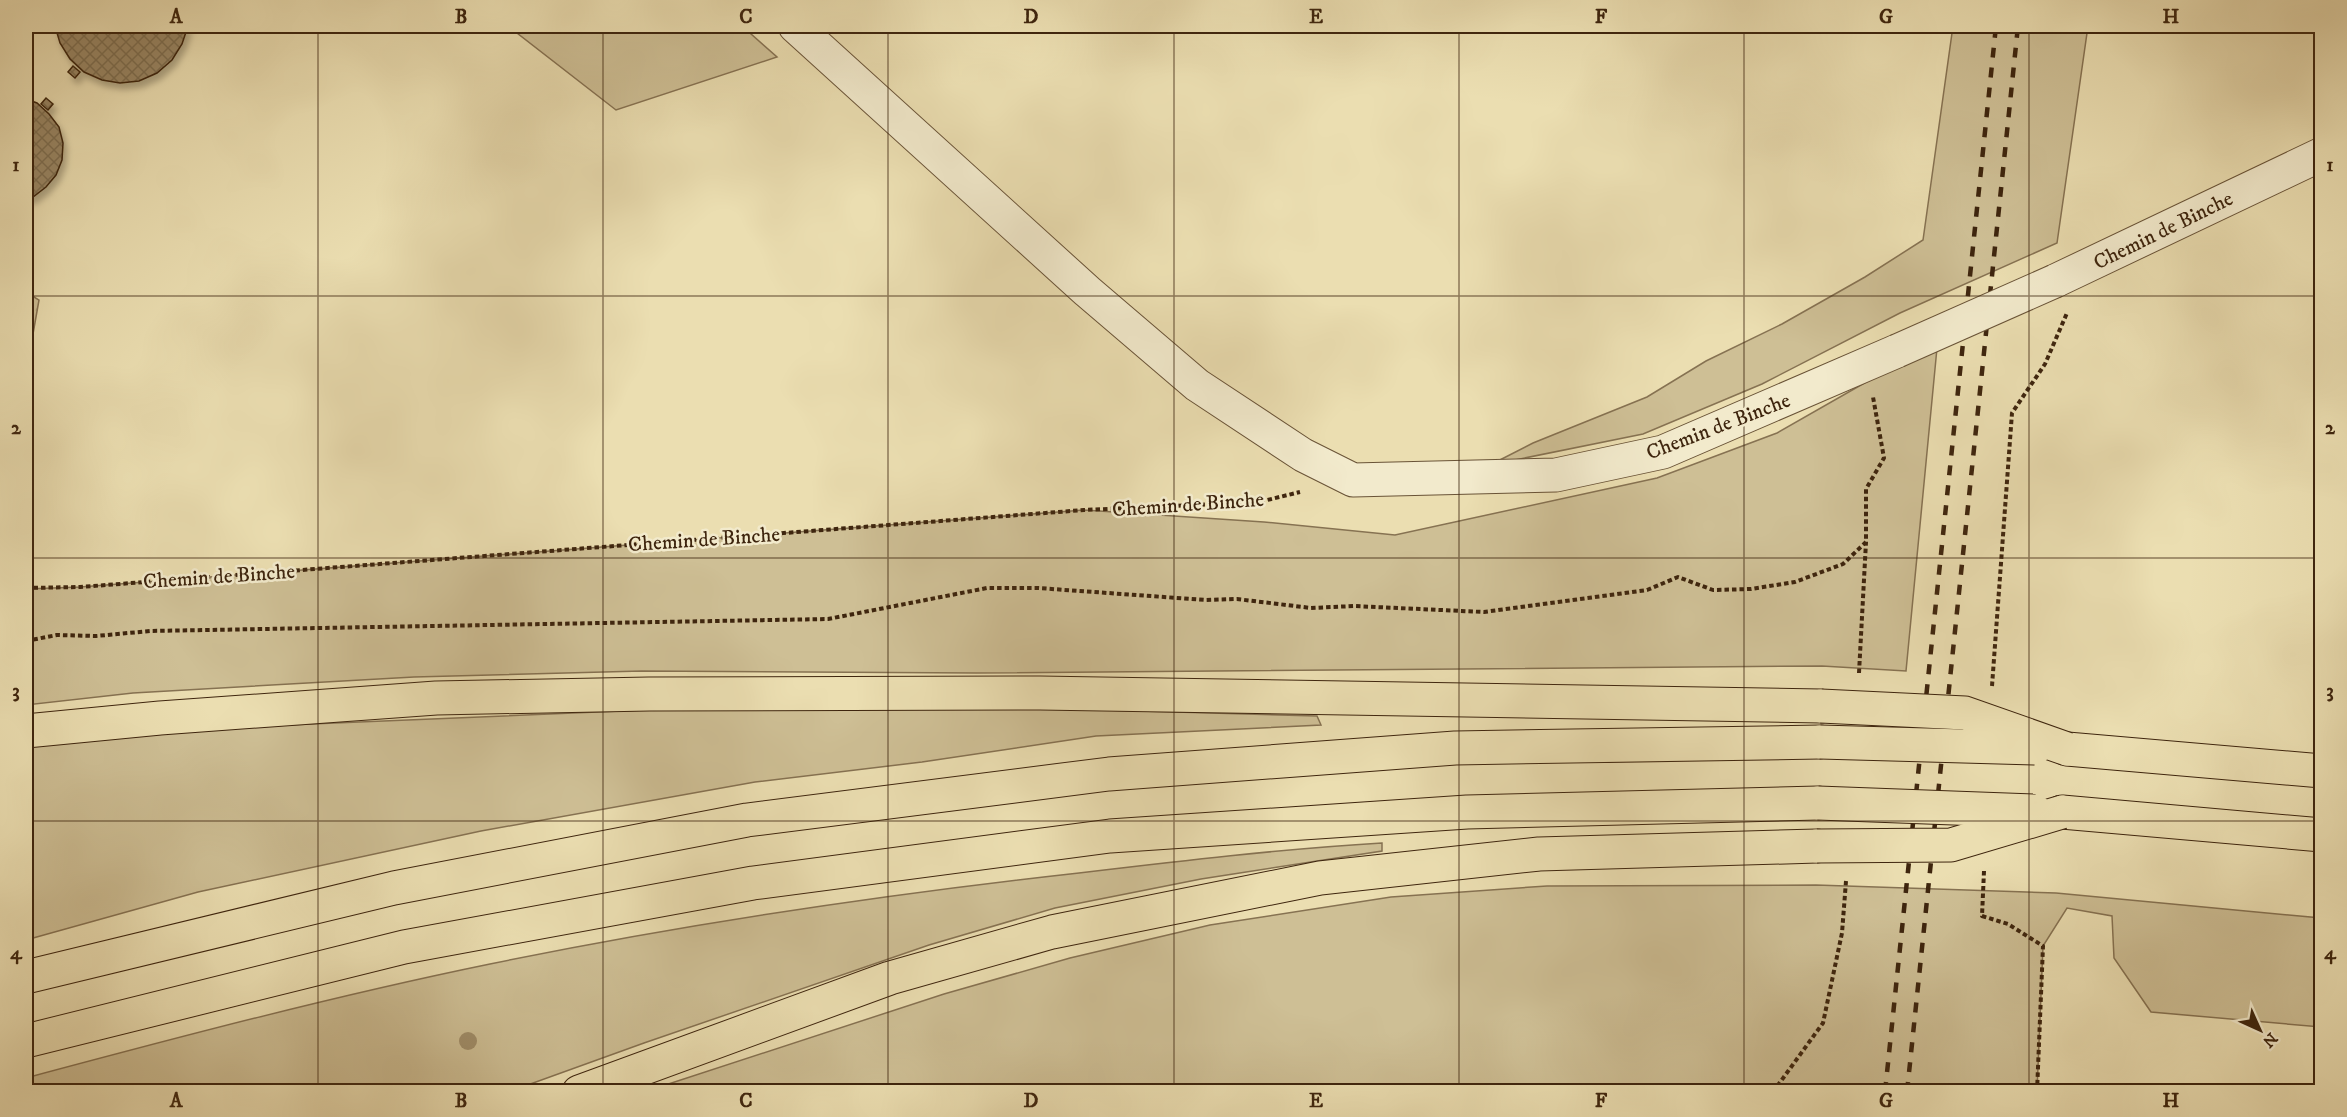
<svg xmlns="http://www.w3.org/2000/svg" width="2347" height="1117" font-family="'IM FELL DW Pica',serif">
  <defs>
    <pattern id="forest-firs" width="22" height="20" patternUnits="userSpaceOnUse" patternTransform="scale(1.5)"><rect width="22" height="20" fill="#cebf95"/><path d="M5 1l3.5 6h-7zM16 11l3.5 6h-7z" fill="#b2a47f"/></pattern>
    <pattern id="building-cross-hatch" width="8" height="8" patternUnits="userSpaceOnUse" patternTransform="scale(1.5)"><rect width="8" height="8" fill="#988563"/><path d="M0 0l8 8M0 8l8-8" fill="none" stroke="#7d6d50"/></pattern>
    <filter id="shadow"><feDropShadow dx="3.5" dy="6" stdDeviation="3" flood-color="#0004"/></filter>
  </defs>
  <rect width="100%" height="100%" fill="#ebdeb1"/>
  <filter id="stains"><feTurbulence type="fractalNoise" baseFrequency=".00333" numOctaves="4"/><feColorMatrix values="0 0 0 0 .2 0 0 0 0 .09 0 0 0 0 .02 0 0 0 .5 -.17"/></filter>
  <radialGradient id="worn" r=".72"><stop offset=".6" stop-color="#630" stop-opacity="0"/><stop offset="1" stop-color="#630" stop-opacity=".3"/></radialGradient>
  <g fill="#cebf95" stroke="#867252" stroke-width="1.5">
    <path d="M508 26H742L777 57 616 110Z"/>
    <path d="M1953 26H2088L2057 243 1900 313 1762 384 1643 434 1490 465 1533 443 1647 397 1706 361 1782 324 1865 277 1923 240Z"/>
    <path d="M1937 348 1906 671 1822 666 976 673 642 671 414 677 133 693 26 705V589L80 587 1084 510 1264 522 1395 535 1657 478 1777 433 1868 381Z"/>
    <path d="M998 707 1317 716 1321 725 1096 736 922 762 755 782 481 831 198 892 26 940V742L287 725 669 709Z"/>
    <path d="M1382 843V851L1201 879 1055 908 929 945 644 1043 511 1091H26V1078C179 1037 334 996 490 964 685 924 881 895 1079 873 1180 861 1281 849 1382 843Z"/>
    <path d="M1816 885 2056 893 2321 918V1027L2151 1012 2114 958 2112 916 2067 908 2043 946 2037 1091H647L944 994 1070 958 1210 925 1391 897 1547 886Z"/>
  </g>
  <path fill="url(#forest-firs)" stroke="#867252" stroke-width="1.5" d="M26 292 39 300 33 334 26 337Z"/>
  <g fill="url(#building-cross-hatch)" stroke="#3e250e" stroke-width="1.5" filter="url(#shadow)">
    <path d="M55 26H188L182 44 172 60 157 73 139 81 120 83 102 80 84 72 70 59 60 43Z"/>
    <path d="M73 66 80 72 75 78 68 72Z"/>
    <path d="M46 98 53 104 48 110 41 104Z"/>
    <path d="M26 99 37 103 49 114 59 127 63 143 62 160 56 175 46 187 33 197 26 198Z"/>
  </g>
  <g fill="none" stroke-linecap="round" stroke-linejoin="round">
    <defs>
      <g id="street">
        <path d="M795 26 1087 291 1197 385 1303 455 1353 480 1556 475 1663 452 1897 351"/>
        <path d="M2055 281 2322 154"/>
      </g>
      <g id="highway">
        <path d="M26 731 160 718 436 698 649 694 1040 693 1821 706"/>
        <path d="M2067 749 2322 771"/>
        <path d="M2062 812 2322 835"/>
        <path d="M26 977 394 888 747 820 1109 774 1455 748 1820 742"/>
        <path d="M26 1041 404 947 753 883 1110 836 1467 812 1818 803"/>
        <path d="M579 1092 890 978 1052 932 1320 878 1539 854 1817 846"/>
      </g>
    </defs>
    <use href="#street" stroke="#695337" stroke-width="35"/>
    <use href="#highway" stroke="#3e250e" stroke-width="35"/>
    <g stroke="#3e250e" stroke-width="4" stroke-dasharray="4.5 3" stroke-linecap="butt">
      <path d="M26 588 80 587 1084 510 1259 502 1300 492"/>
      <path d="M26 641 57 635 96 636 150 631 828 619 987 588H1038L1206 600 1237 599 1311 608 1354 606 1484 612 1647 590 1678 577 1713 590 1751 589 1795 582 1843 564 1866 542V489L1884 458 1873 397"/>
      <path d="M1859 673 1866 542"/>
      <path d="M1992 686 2012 413 2045 364 2067 313"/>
      <path d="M1984 871 1982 916 2008 924 2043 946 2037 1092"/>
      <path d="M1773 1092 1823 1023 1842 933 1846 881"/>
    </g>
    <use href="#street" stroke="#f2eacc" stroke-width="33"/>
    <use href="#highway" stroke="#ebdeb1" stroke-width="33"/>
    <g stroke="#3e250e" stroke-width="4.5" stroke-dasharray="10 10" stroke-linecap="butt">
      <path d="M1885 1092 1996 26"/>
      <path d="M1907 1092 2018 26"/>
    </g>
    <defs>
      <path id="street-bridge" d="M1897 351 2055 281"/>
      <g id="highway-bridge">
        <path d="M1821 706 1965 713 2067 749"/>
        <path d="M1820 742 2035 748"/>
        <path d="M1818 803 2035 811"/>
        <path d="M1817 846 1951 845 2062 812"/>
      </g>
    </defs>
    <use href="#street-bridge" stroke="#695337" stroke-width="35" stroke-linecap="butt"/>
    <use href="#highway-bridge" stroke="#3e250e" stroke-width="35" stroke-linecap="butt"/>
    <use href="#street-bridge" stroke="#f2eacc" stroke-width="33"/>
    <use href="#highway-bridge" stroke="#ebdeb1" stroke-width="33"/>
  </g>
  <circle fill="#a08e6a" cx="468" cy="1041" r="9"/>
  <path fill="none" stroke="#3e250e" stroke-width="1.5" stroke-opacity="0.55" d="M318 26V1092M603 26V1092M888 26V1092M1174 26V1092M1459 26V1092M1744 26V1092M2029 26V1092M26 296H2322M26 558H2322M26 821H2322"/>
  <g text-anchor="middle" stroke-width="5" stroke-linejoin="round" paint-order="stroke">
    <g font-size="21" fill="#3e250e" stroke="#f2eacc">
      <text transform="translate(2163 230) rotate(-26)" y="7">Chemin de Binche</text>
      <text transform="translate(1718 426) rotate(-21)" y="7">Chemin de Binche</text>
      <text transform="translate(1188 504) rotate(-4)" y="7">Chemin de Binche</text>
      <text transform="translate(704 539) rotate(-4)" y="7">Chemin de Binche</text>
      <text transform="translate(219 576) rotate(-4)" y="7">Chemin de Binche</text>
    </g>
  </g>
  <rect width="2347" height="1117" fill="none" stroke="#ebdeb1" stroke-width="66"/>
  <g transform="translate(2260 1030) rotate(135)" stroke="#f2eacc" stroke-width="4.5" paint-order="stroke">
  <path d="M0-4.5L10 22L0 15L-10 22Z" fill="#3e250e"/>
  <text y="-9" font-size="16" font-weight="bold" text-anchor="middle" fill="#3e250e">N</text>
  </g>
  <rect x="33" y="33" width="2281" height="1051" fill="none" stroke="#3e250e" stroke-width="2"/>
  <g font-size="20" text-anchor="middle" font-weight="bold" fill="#3e250e">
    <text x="176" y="23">A</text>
    <text x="461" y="23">B</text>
    <text x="746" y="23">C</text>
    <text x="1031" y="23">D</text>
    <text x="1316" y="23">E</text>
    <text x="1601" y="23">F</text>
    <text x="1886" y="23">G</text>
    <text x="2171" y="23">H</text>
    <text x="16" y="171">1</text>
    <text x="2330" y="171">1</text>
    <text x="16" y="434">2</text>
    <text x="2330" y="434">2</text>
    <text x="16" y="697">3</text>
    <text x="2330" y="697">3</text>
    <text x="16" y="959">4</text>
    <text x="2330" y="959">4</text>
    <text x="176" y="1107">A</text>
    <text x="461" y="1107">B</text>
    <text x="746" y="1107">C</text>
    <text x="1031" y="1107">D</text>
    <text x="1316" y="1107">E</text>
    <text x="1601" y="1107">F</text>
    <text x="1886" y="1107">G</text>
    <text x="2171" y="1107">H</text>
  </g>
  <rect width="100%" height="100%" filter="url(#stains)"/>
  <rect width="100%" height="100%" fill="url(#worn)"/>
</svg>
